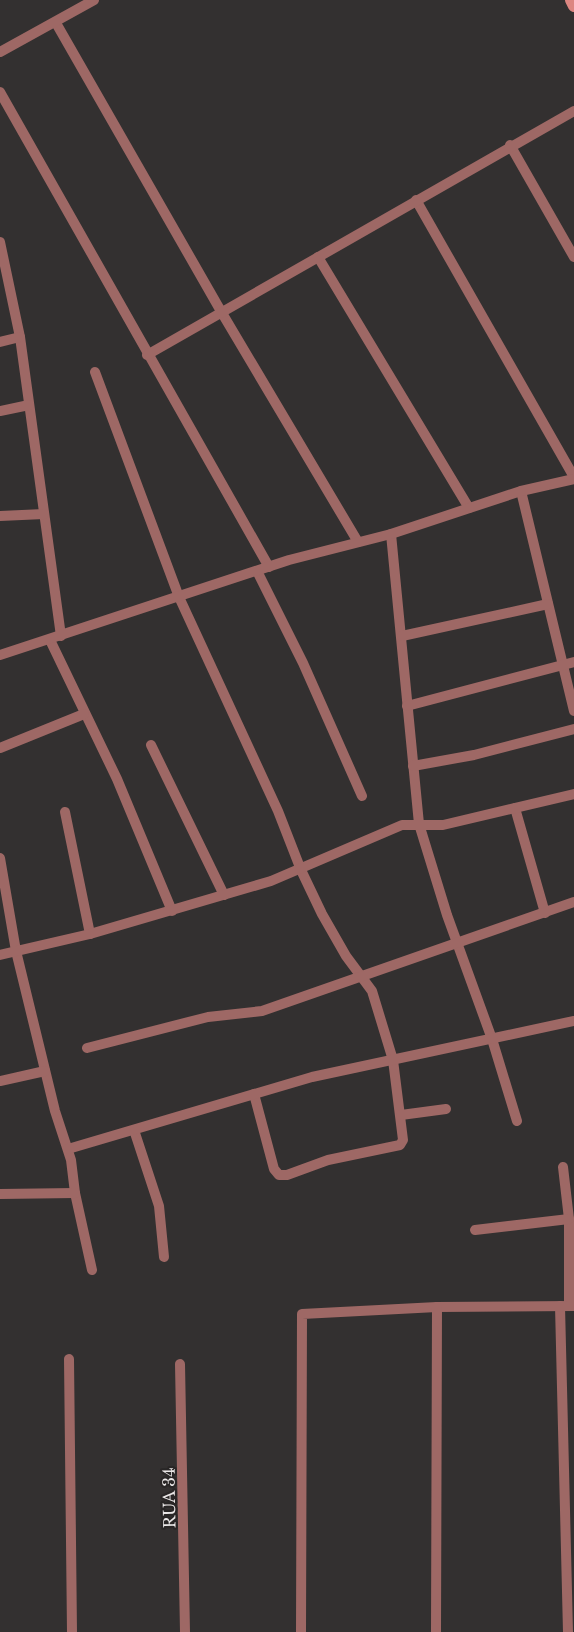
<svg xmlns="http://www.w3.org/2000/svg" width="574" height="1632" font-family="'Libre Baskerville',serif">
  <rect width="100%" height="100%" fill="#333030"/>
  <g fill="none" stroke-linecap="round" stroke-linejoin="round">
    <g stroke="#9e6865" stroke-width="10">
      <path d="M56 23 222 313 358 542"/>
      <path d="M0 52 94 0"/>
      <path d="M0 92 269 567"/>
      <path d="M510 145 574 257"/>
      <path d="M416 200 574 477"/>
      <path d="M0 242 20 337 61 636"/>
      <path d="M318 257 469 508"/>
      <path d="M0 342 20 337"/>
      <path d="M147 355 574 111"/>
      <path d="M95 372 179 597 278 811 301 870 322 914 346 956 372 991 393 1060 403 1140 400 1145 328 1160 287 1175H279L274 1169 254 1094"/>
      <path d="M0 411 29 405"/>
      <path d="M521 491 574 711"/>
      <path d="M0 516 44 514"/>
      <path d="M391 534 419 824 447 915 492 1039 517 1121"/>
      <path d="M257 571 303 663 362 796"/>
      <path d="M402 636 548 604"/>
      <path d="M50 640 117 779 172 911"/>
      <path d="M0 655 289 560 391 534 521 491 574 479"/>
      <path d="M407 706 574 662"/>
      <path d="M151 745 224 895"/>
      <path d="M0 748 84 714"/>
      <path d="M413 766 474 755 574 729"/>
      <path d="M515 808 545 913"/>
      <path d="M65 812 90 934"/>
      <path d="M0 858 16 951 55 1111 71 1160 75 1193 92 1270"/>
      <path d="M0 955 90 934 271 881 402 825H443L574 794"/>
      <path d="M87 1048 208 1017 262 1011 574 902"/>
      <path d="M0 1081 45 1071"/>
      <path d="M401 1115 446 1109"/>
      <path d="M134 1130 159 1206 164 1257"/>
      <path d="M68 1149 312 1077 574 1021"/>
      <path d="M563 1167 569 1219V1306"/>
      <path d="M0 1194 75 1193"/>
      <path d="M475 1230 569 1219"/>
      <path d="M560 1306 568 1632"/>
      <path d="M69 1359 72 1632"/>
      <path d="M180 1364 185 1632"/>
      <path d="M301 1632 302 1314 437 1307 574 1306"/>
      <path d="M436 1632 437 1307"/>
    </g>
    <path stroke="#dc8681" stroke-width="12" d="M571 0 574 6"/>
  </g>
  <g text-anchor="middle" stroke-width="4.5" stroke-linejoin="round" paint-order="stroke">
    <g font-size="16" fill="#eae7e7" stroke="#292626">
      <text transform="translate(169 1498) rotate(-91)" y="6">RUA 34</text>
    </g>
  </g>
</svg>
